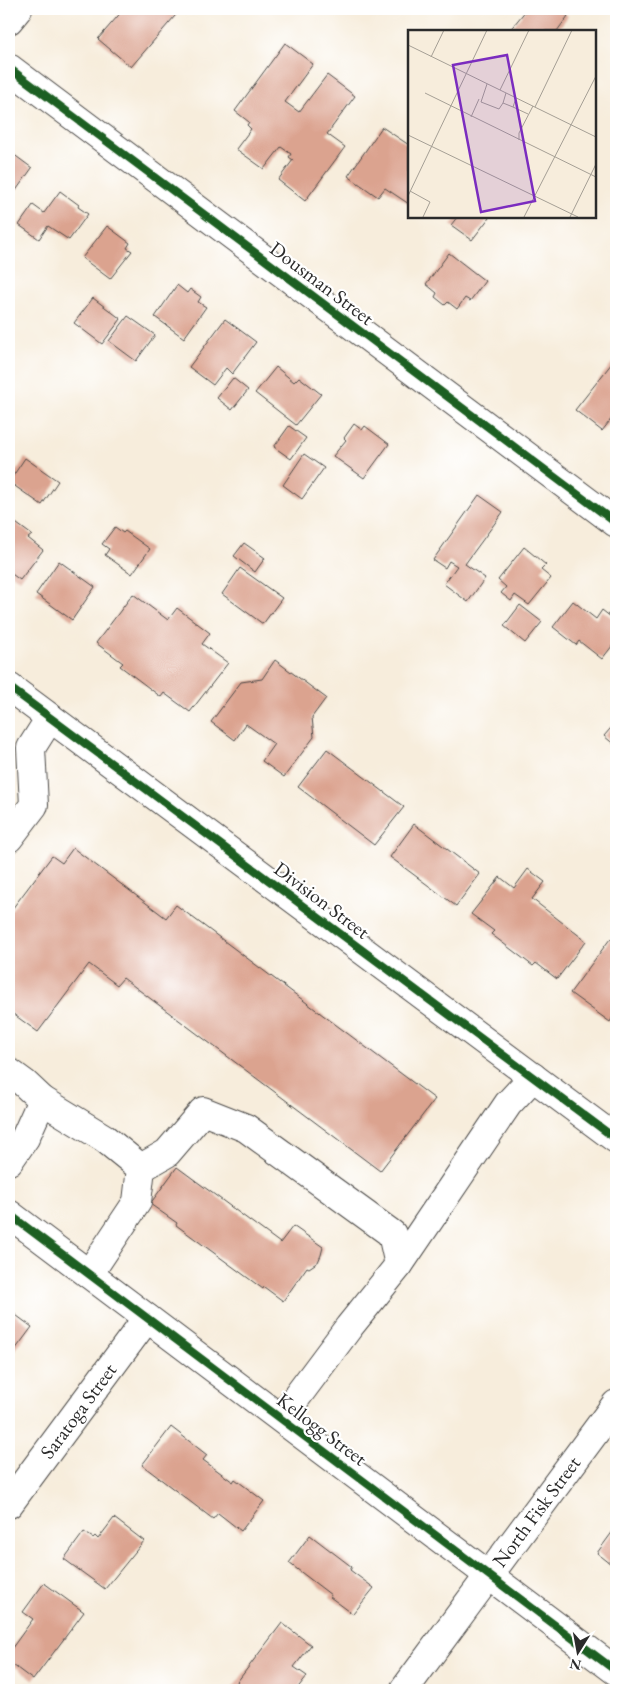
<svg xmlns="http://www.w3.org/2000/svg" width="625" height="1699" font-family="'EB Garamond',serif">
  <rect width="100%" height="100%" fill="#fff"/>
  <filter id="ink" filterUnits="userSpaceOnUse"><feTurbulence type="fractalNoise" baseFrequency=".02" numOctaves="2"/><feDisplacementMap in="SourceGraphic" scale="10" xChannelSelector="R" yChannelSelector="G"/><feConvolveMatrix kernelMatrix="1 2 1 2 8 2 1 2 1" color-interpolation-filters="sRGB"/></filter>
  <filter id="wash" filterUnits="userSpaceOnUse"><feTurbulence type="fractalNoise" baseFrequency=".0096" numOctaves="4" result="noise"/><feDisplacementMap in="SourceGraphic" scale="20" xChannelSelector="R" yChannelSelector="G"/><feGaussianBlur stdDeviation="1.12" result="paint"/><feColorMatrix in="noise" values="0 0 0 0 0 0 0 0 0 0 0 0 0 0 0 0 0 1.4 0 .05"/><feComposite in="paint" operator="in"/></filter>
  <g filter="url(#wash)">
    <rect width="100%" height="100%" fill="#f7eddc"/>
    <g id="blocks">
      <g fill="#dba38f">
        <path d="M124 9H181L131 67 98 39Z"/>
        <path d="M527 9H559L568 16 557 31H509Z"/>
        <path d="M285 43 313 64 285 102 299 112 327 75 355 96 327 134 345 147 305 201 278 180 293 160 289 157 291 154 281 147 264 169 236 149 251 129 247 125 249 122 235 111Z"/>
        <path d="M382 127 409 145V204L385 188 378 197 348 176Z"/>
        <path d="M9 151 32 168 12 196 9 193Z"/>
        <path d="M60 191 79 205 78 207 88 214 69 240 48 226 39 239 19 225 33 205 44 213Z"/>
        <path d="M458 216H487L489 218 472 240 451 225Z"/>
        <path d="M107 226 130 243 127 248 132 251 110 279 82 258Z"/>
        <path d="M449 253 485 281 470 301 465 298 457 309 448 302 445 305 435 297 437 293 426 284Z"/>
        <path d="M177 285 187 293 190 289 201 297 198 302 206 307 184 338 155 317Z"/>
        <path d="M93 298 121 319 102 344 74 323Z"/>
        <path d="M128 316 155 335 136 361 109 341Z"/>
        <path d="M225 319 256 342 232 374 226 368 213 385 189 367Z"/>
        <path d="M612 363 616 367V413L602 431 575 410Z"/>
        <path d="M276 367 294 382 299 377 321 394 296 425 255 393Z"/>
        <path d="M233 378 248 390 232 410 217 398Z"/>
        <path d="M354 424 362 430 365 426 389 444 364 478 333 456 346 440 344 438Z"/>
        <path d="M289 426 306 438 291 459 274 447Z"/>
        <path d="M304 454 324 468 302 499 283 485Z"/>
        <path d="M25 458 58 481 42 505 9 482Z"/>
        <path d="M479 495 503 512 465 564 485 578 468 602 444 584 457 566 449 561 445 568 433 560Z"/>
        <path d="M9 518 32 535 28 538 43 550 20 580 9 572Z"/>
        <path d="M115 527 123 533 125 531 150 549 132 574 105 555 109 549 102 544Z"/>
        <path d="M244 543 265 558 255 572 234 556Z"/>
        <path d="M524 547 546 565 541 570 551 578 529 605 515 595 511 601 501 593 506 587 498 580Z"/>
        <path d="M59 561 95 587 72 620 36 594Z"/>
        <path d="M240 568 282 598 263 624 222 594Z"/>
        <path d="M133 594 168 620 177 608 210 633 202 644 228 663 190 712 164 693 161 697 120 666 123 663 96 643Z"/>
        <path d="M573 601 596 619 602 610 616 621V641L602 659 579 641 576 645 553 627Z"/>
        <path d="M520 605 542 622 525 643 504 626Z"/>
        <path d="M275 660 326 698 312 717 314 737 284 777 262 761 274 744 246 724 235 740 211 722 241 682 262 679Z"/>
        <path d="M616 722V746L604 736Z"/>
        <path d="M327 749 404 807 374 845 298 787Z"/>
        <path d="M414 824 480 874 456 906 390 857Z"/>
        <path d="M73 848 166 918 176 905 435 1099 380 1171 123 978 117 985 89 964 38 1032 9 1011V913L52 856 62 863Z"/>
        <path d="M528 869 545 882 532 899 586 941 557 979 536 963 533 966 491 934 494 931 471 914 500 877 514 888Z"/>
        <path d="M610 939 616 943V966L614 969 616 971 614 979 616 980V1012L610 1022 570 993Z"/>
        <path d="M177 1167 280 1243 293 1226 323 1247 321 1255 318 1262 309 1268 307 1267 283 1301 264 1287 263 1289 176 1225 177 1223 150 1204Z"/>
        <path d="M9 1310 32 1327 9 1358Z"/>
        <path d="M171 1427 207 1455 203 1460 233 1482 235 1479 264 1501 241 1531 218 1513 213 1519 142 1465Z"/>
        <path d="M114 1518 144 1541 105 1589 64 1559 84 1532 93 1538 95 1536 98 1539Z"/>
        <path d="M616 1527V1568L597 1553Z"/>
        <path d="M310 1535 352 1567 350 1570 374 1588 353 1614 330 1597 331 1595 289 1563Z"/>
        <path d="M44 1583 84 1612 33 1680 9 1662V1652L33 1619 23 1612Z"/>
        <path d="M282 1623 311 1645 294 1667 307 1676 296 1690H231Z"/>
      </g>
    </g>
  </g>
  <g filter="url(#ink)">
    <use href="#blocks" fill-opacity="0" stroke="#4a4846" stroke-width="1"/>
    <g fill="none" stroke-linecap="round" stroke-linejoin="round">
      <defs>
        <g id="minor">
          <path d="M9 20 18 9"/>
          <path d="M9 68 616 523"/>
          <path d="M9 687 616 1139"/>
          <path d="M9 838 34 805 31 748 50 718"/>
          <path d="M9 1072 24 1083 42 1100 25 1138 9 1161"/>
          <path d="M42 1100 104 1138 141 1168 137 1202 89 1274"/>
          <path d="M141 1168 167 1153 203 1111 246 1128 392 1234 399 1265 349 1327 281 1418"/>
          <path d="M9 1214 616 1671"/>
          <path d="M399 1265 508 1104 533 1077"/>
          <path id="s1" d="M9 1504 147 1318"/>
          <path id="s2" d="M404 1690 616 1404"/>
        </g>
      </defs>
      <use href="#minor" stroke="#4a4846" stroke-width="30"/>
      <use href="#minor" stroke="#fff" stroke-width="28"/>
      <defs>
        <g id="cycleway">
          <path d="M9 68 616 523"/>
          <path d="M9 687 616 1139"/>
          <path d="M9 1214 616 1671"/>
        </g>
      </defs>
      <use href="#cycleway" stroke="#fff" stroke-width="11"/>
      <use href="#cycleway" stroke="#1b5e20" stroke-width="8"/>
    </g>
  </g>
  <g text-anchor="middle" stroke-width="4.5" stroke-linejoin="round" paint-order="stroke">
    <g font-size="20" fill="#2b2b2b" stroke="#fff">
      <text transform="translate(322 283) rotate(37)" y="7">Dousman Street</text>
      <text transform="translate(322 900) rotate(37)" y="7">Division Street</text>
      <text dy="7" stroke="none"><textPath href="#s1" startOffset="116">Saratoga Street</textPath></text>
      <text transform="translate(322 1429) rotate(37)" y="7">Kellogg Street</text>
      <text dy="7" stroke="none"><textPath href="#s2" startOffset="222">North Fisk Street</textPath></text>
    </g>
  </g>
  <g transform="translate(408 30)">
    <rect width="188" height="188" fill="#f7eddc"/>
    <path fill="none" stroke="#a59f95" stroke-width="1" d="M0 15 188 107M23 27 36 0M79 54 73 72 91 79 95 73M92 60 121 0M17 63 188 147M98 63 95 73 105 77M108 68 105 77 120 84M127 77 164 0M63 87 71 69M0 105 170 187M111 110V103L125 76M2 161 22 172 15 187M0 166 79 0M116 187 188 46M162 187 188 134"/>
    <path fill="#7b2cbf" fill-opacity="0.15" stroke="#7b2cbf" stroke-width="2.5" d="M99 25 127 171 73 182 45 35Z"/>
    <rect width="188" height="188" fill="none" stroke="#2b2b2b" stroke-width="2.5"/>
  </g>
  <rect width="625" height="1699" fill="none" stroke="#fff" stroke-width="30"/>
  <g transform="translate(578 1652) rotate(191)" stroke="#ffffff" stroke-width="4" paint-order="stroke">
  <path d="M0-4L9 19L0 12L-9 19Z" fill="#2b2b2b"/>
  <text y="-8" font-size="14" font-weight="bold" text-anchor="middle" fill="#2b2b2b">N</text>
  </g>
</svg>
